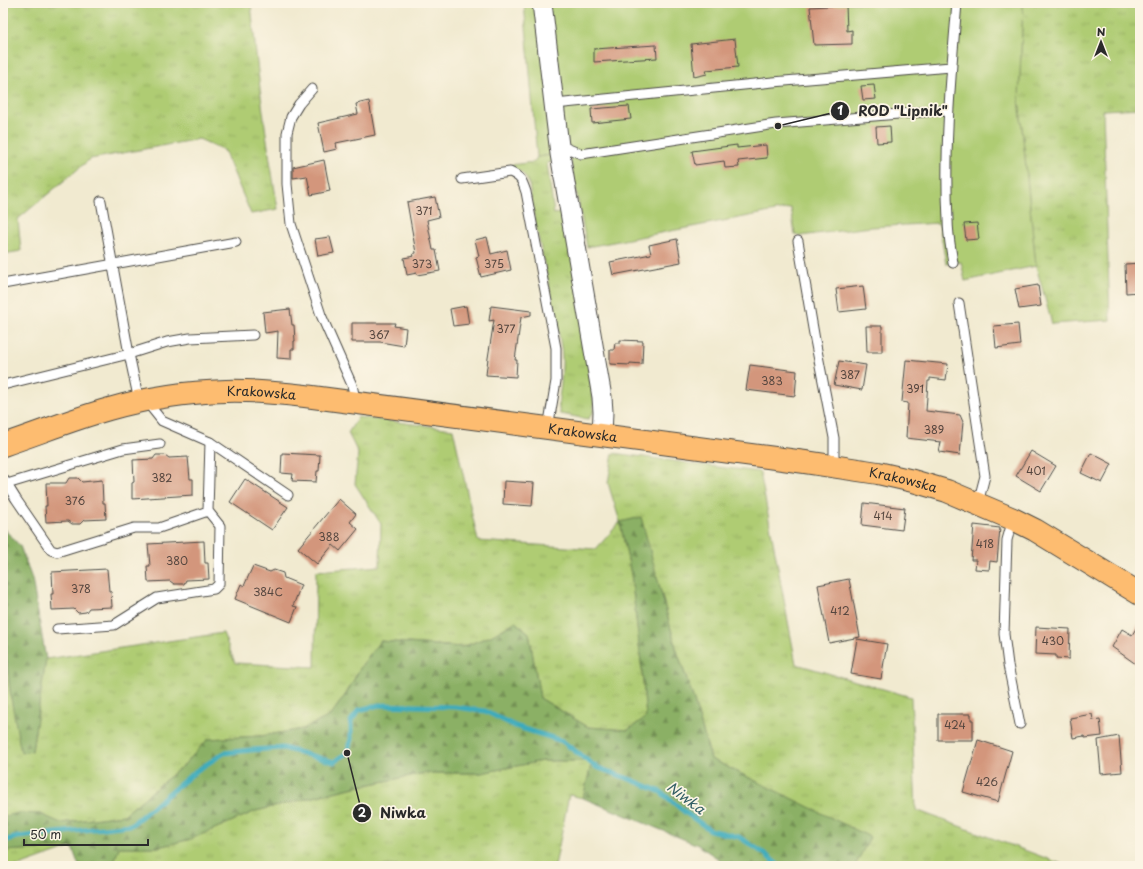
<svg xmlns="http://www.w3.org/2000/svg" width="1143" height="869" font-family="'Playpen Sans',sans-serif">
  <defs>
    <pattern id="grass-tufts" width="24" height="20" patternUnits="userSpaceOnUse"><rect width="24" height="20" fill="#afcc73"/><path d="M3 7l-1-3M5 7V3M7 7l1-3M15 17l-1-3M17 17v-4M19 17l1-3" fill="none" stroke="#97af64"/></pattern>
    <pattern id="forest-firs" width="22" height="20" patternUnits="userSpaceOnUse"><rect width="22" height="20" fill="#8bb065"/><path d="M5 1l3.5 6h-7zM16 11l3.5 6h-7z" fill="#728f53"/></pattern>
  </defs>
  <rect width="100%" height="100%" fill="#fcf5e5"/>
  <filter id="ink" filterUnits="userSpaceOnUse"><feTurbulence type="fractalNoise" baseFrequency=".025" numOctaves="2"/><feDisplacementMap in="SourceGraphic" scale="8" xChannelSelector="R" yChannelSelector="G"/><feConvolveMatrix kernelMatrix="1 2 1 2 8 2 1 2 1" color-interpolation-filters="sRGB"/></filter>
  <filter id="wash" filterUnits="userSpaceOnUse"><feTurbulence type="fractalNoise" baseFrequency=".012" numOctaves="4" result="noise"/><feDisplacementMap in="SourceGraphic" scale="16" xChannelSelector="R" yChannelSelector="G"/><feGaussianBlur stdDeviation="0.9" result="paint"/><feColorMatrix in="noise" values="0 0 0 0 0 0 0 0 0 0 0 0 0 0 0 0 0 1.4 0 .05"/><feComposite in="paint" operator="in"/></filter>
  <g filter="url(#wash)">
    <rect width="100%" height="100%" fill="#f1ead0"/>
    <g fill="url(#grass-tufts)" stroke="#6d7c4f">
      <path d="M3 3H251C257 72 266 140 278 209L251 214 224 150 199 139 90 159 18 219 21 251 3 254Z"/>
      <path d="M1023 3H1140V108L1103 110 1110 320 1052 324 1036 266 1019 99Z"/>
      <path d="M557 154 558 160 547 163 554 214 566 212 594 403 593 413 588 419 560 414C557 403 560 394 561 384 562 372 563 358 561 347 553 292 536 239 529 184 524 173 522 171 511 168V165L534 162 537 157Z"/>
      <path d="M358 417 453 429 478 541 596 549 620 522 608 483 613 453C662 459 711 467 760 472L796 664 911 697 916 810 1067 866H855L869 837 711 759 692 694 676 648 641 518 620 523 631 574 642 671 646 717 628 730 588 727 540 698 529 633 515 622 491 636 462 647 380 641 362 665 346 694 330 716 303 729 261 736 208 739 186 763 124 815 60 823 40 814 18 813 3 817V629L11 698 32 751 46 659 223 633 235 663 315 667 316 571 380 566 381 524 355 484 358 453 348 433Z"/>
      <path d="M542 761H592L583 798 569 795 555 866H113V865L119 847H158L191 839 256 811 346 789 425 773H481Z"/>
      <path d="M72 847 19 866H3V851Z"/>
    </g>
    <g fill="url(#forest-firs)" stroke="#5b6e48">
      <path d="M641 517 676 648 692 694 711 759 870 837 855 866H729L698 845 583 798 592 761H542L481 773H425L346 789 256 811 191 839 158 847H119L113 866H79L72 847 3 851V817L18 813 40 814 61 823 124 815 186 763 208 739 261 736 303 729 330 716 346 694 362 665 380 641 462 647 491 636 515 622 529 633 540 698 588 727 628 730 646 717 642 671 631 574 620 522Z"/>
      <path d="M3 528 20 546 32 579 46 659 32 751 21 753 11 698 3 629Z"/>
    </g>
    <path fill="#afcc73" stroke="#6d7c4f" d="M524 3H1023L1019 99 1036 266 965 281 961 262 946 264 939 223 871 227 800 236 795 235 791 208 587 247 569 152 537 157Z"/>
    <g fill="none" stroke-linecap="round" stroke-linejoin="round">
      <path stroke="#3dabbc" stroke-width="5" d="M3 841 18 837 131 825 196 771 224 753 251 750 283 748 334 762 347 753 351 739V721L359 710 379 705 455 707 485 711 515 726 562 741 596 767 632 780 661 792 686 813 710 830 739 837 765 854 779 866"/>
    </g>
    <g id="blocks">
      <g fill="#d3967b">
        <path d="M846 5 847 31 852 30V44L814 45 810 7Z"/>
        <path d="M735 39 738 67 706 70 707 74 694 77 691 44Z"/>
        <path d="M656 45 657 58 594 62V49Z"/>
        <path d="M874 85 876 99 863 100 861 86Z"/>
        <path d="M369 101 375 135 336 143 337 149 324 152 318 123 358 114 356 104Z"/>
        <path d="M629 106 631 119 592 123 591 109Z"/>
        <path d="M890 126 891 142 877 143 876 127Z"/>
        <path d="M737 145V148L766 145 767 158 738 161 739 167 725 168 724 161 695 165 692 151Z"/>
        <path d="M324 160 330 191 311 195 307 176 293 178V167Z"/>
        <path d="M435 197 439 217 427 220 433 250H436L440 271 417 275V273L407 275 404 258 414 256 413 254 416 253 407 202Z"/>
        <path d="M977 223 979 239 966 240 964 224Z"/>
        <path d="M330 237 334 253 318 256 315 239Z"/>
        <path d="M487 237 491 254 507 250 511 270 481 277 476 257 479 256 475 240Z"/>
        <path d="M677 239 681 262 613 275 610 262 651 254 649 245Z"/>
        <path d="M1140 263V292L1126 293 1125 264Z"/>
        <path d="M1038 285 1041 306 1019 309 1015 289Z"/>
        <path d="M863 286 866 309 839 312 836 289Z"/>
        <path d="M466 306 469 324 453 326 450 309Z"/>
        <path d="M491 306 531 311V315L521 317 515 360H517L516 377 486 375 488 358 494 320 489 321Z"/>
        <path d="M290 309 292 325H294L295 341H294V349H291V359L277 358 278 331 265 333 263 312Z"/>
        <path d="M352 323H395L394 326 406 328 404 346 380 342H352Z"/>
        <path d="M1018 324 1020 345 996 348 994 326Z"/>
        <path d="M866 326H882V352H867Z"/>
        <path d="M620 340 643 341 642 364 630 363V365L610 364V350H614L615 343H620Z"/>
        <path d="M906 360 948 364 946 380 930 378V381H928L926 411 960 415 963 422 960 455 939 452 941 442 906 438 908 403 902 402Z"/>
        <path d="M839 361 866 365 862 390 834 385Z"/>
        <path d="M750 365 797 371 795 396 746 390Z"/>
        <path d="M1031 451 1056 466 1041 491 1016 476Z"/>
        <path d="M282 453 320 455 319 471H317L316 482 292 481 293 474 281 473Z"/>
        <path d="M1091 453 1112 464 1102 483 1081 473Z"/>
        <path d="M156 455H165L169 458 188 457 190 479H193V495L132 499V483L134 482 133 460 153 459Z"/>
        <path d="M69 478H78L82 482 102 480 103 503H105L106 519 84 520 80 524H72L68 521 46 522 45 506H47L46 483H66Z"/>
        <path d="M245 479 288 507 272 530 230 502Z"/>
        <path d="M504 481 534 483 532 506 503 504Z"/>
        <path d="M339 499 356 514 350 522 358 529 340 551 333 545 317 564 298 548Z"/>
        <path d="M864 503 905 508 902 530 862 525Z"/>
        <path d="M974 525 1000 528 997 562 990 561 989 570 975 569 976 560H971Z"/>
        <path d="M204 541 205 563H208L209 579 186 580 184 584H174L170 581 148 582 147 566H150L148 544Z"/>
        <path d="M253 566 270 572 274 570 283 573 284 578 301 585 293 606 297 607 291 622 235 599 241 584 244 586Z"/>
        <path d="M107 569 109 591H111L112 607 89 608 86 612 78 613 74 609 52 610 51 594H53L52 572Z"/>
        <path d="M849 579 860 637 829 643 818 585Z"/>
        <path d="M1140 622V667L1112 647 1122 629 1132 635Z"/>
        <path d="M1036 627 1070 629 1069 659 1056 658V655L1035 654Z"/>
        <path d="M857 639 887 644 881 679 851 674Z"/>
        <path d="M938 714H971V720H973V740H938Z"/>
        <path d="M1092 714 1093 720 1100 719 1102 736 1085 738 1084 736 1073 738 1070 718Z"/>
        <path d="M1119 736 1122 772 1101 774 1098 740Z"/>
        <path d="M978 740 1012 751 998 802 963 792Z"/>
      </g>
    </g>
  </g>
  <g filter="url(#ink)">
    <use href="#blocks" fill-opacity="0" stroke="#494844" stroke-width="1"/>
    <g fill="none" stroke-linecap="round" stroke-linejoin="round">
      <defs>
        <g id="service">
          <path d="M312 89 299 104 291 117 287 133V184L291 224 321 315 352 385 356 403"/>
          <path d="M555 104 773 82 951 67"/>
          <path d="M559 145 581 154 776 124 948 110"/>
          <path d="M462 179 510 172C521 177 522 180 526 192L556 348V381L548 428"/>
          <path d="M101 201 129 354 139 401"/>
          <path d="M798 241 815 340 834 438V466"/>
          <path d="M953 263C951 249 948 235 948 220 944 148 951 75 957 3"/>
          <path d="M3 284 236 242"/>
          <path d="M959 303 985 476 978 503"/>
          <path d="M3 385 129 354 167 342 190 338 253 335"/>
          <path d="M146 401 162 421 210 442 288 495"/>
          <path d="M3 478 16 499 51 550 57 552 134 528H159L208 511"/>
          <path d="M7 484 123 449 160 444"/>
          <path d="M1013 519 1007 540 1004 634 1008 665 1020 724"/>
          <path d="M57 629 114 625 157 598 214 589 219 584 220 526 208 511 210 442"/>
        </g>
        <path id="minor" d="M542 3 560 154 602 397 603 412 602 436"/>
        <g id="primary">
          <path id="s1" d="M3 445C39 433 73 419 109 409 147 398 187 392 226 391 252 390 279 393 305 396L805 462 878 473 913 481 947 491 1013 519 1035 530 1140 594"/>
        </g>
      </defs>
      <use href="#service" stroke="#494844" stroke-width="11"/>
      <use href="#minor" stroke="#494844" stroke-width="21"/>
      <use href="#primary" stroke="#494844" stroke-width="24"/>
      <use href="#service" stroke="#fff" stroke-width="9"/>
      <use href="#minor" stroke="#fff" stroke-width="19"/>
      <use href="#primary" stroke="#fdbc70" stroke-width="22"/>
    </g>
  </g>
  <g text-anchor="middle" stroke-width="3.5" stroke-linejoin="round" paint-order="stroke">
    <g font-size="11" fill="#55463f">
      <text x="424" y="215">371</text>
      <text x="422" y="268">373</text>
      <text x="494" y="268">375</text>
      <text x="506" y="333">377</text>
      <text x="379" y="339">367</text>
      <text x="850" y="379">387</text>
      <text x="772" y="385">383</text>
      <text x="915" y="393">391</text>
      <text x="934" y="434">389</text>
      <text x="1036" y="475">401</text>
      <text x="162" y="482">382</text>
      <text x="75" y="505">376</text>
      <text x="883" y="520">414</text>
      <text x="329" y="541">388</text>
      <text x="985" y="548">418</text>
      <text x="177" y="565">380</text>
      <text x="81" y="593">378</text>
      <text x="268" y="596">384C</text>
      <text x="840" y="615">412</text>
      <text x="1053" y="645">430</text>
      <text x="955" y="729">424</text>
      <text x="987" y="786">426</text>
    </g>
    <g font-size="13" fill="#2b2b2b" stroke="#fcf5e5">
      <text dy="5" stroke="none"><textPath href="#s1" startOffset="266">Krakowska</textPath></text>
      <text dy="5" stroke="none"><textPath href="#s1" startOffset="590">Krakowska</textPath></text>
      <text dy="5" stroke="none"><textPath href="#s1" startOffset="914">Krakowska</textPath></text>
    </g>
    <g font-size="14" font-style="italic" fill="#325e65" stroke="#fcf5e5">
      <text transform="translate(686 798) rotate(37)" y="5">Niwka</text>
    </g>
  </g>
  <path fill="none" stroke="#2b2b2b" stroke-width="1.5" d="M778 126L840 111M347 753L362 813"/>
  <g fill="#2b2b2b" stroke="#fcf5e5" stroke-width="1.5">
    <circle cx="778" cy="126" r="4"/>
    <circle cx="347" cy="753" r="4"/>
    <circle cx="840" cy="111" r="10"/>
    <circle cx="362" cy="813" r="10"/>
  </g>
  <g font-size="12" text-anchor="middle" font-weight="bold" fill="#fff">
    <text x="840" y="115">1</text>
    <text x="362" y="817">2</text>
  </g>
  <g font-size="14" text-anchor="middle" font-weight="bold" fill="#2b2b2b" stroke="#fcf5e5" stroke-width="3.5" stroke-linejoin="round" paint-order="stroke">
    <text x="903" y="116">ROD "Lipnik"</text>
    <text x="403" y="818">Niwka</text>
  </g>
  <rect width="1143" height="869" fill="none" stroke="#fcf5e5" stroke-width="16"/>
  <g transform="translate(1101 42)" stroke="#fcf5e5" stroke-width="3" paint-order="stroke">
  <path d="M0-3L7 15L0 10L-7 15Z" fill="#2b2b2b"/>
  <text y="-6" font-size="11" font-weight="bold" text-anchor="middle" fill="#2b2b2b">N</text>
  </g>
  <path d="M24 839v6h124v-6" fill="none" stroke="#2b2b2b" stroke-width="2"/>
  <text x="30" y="839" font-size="12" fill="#2b2b2b" stroke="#fcf5e5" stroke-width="3" paint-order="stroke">50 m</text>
</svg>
